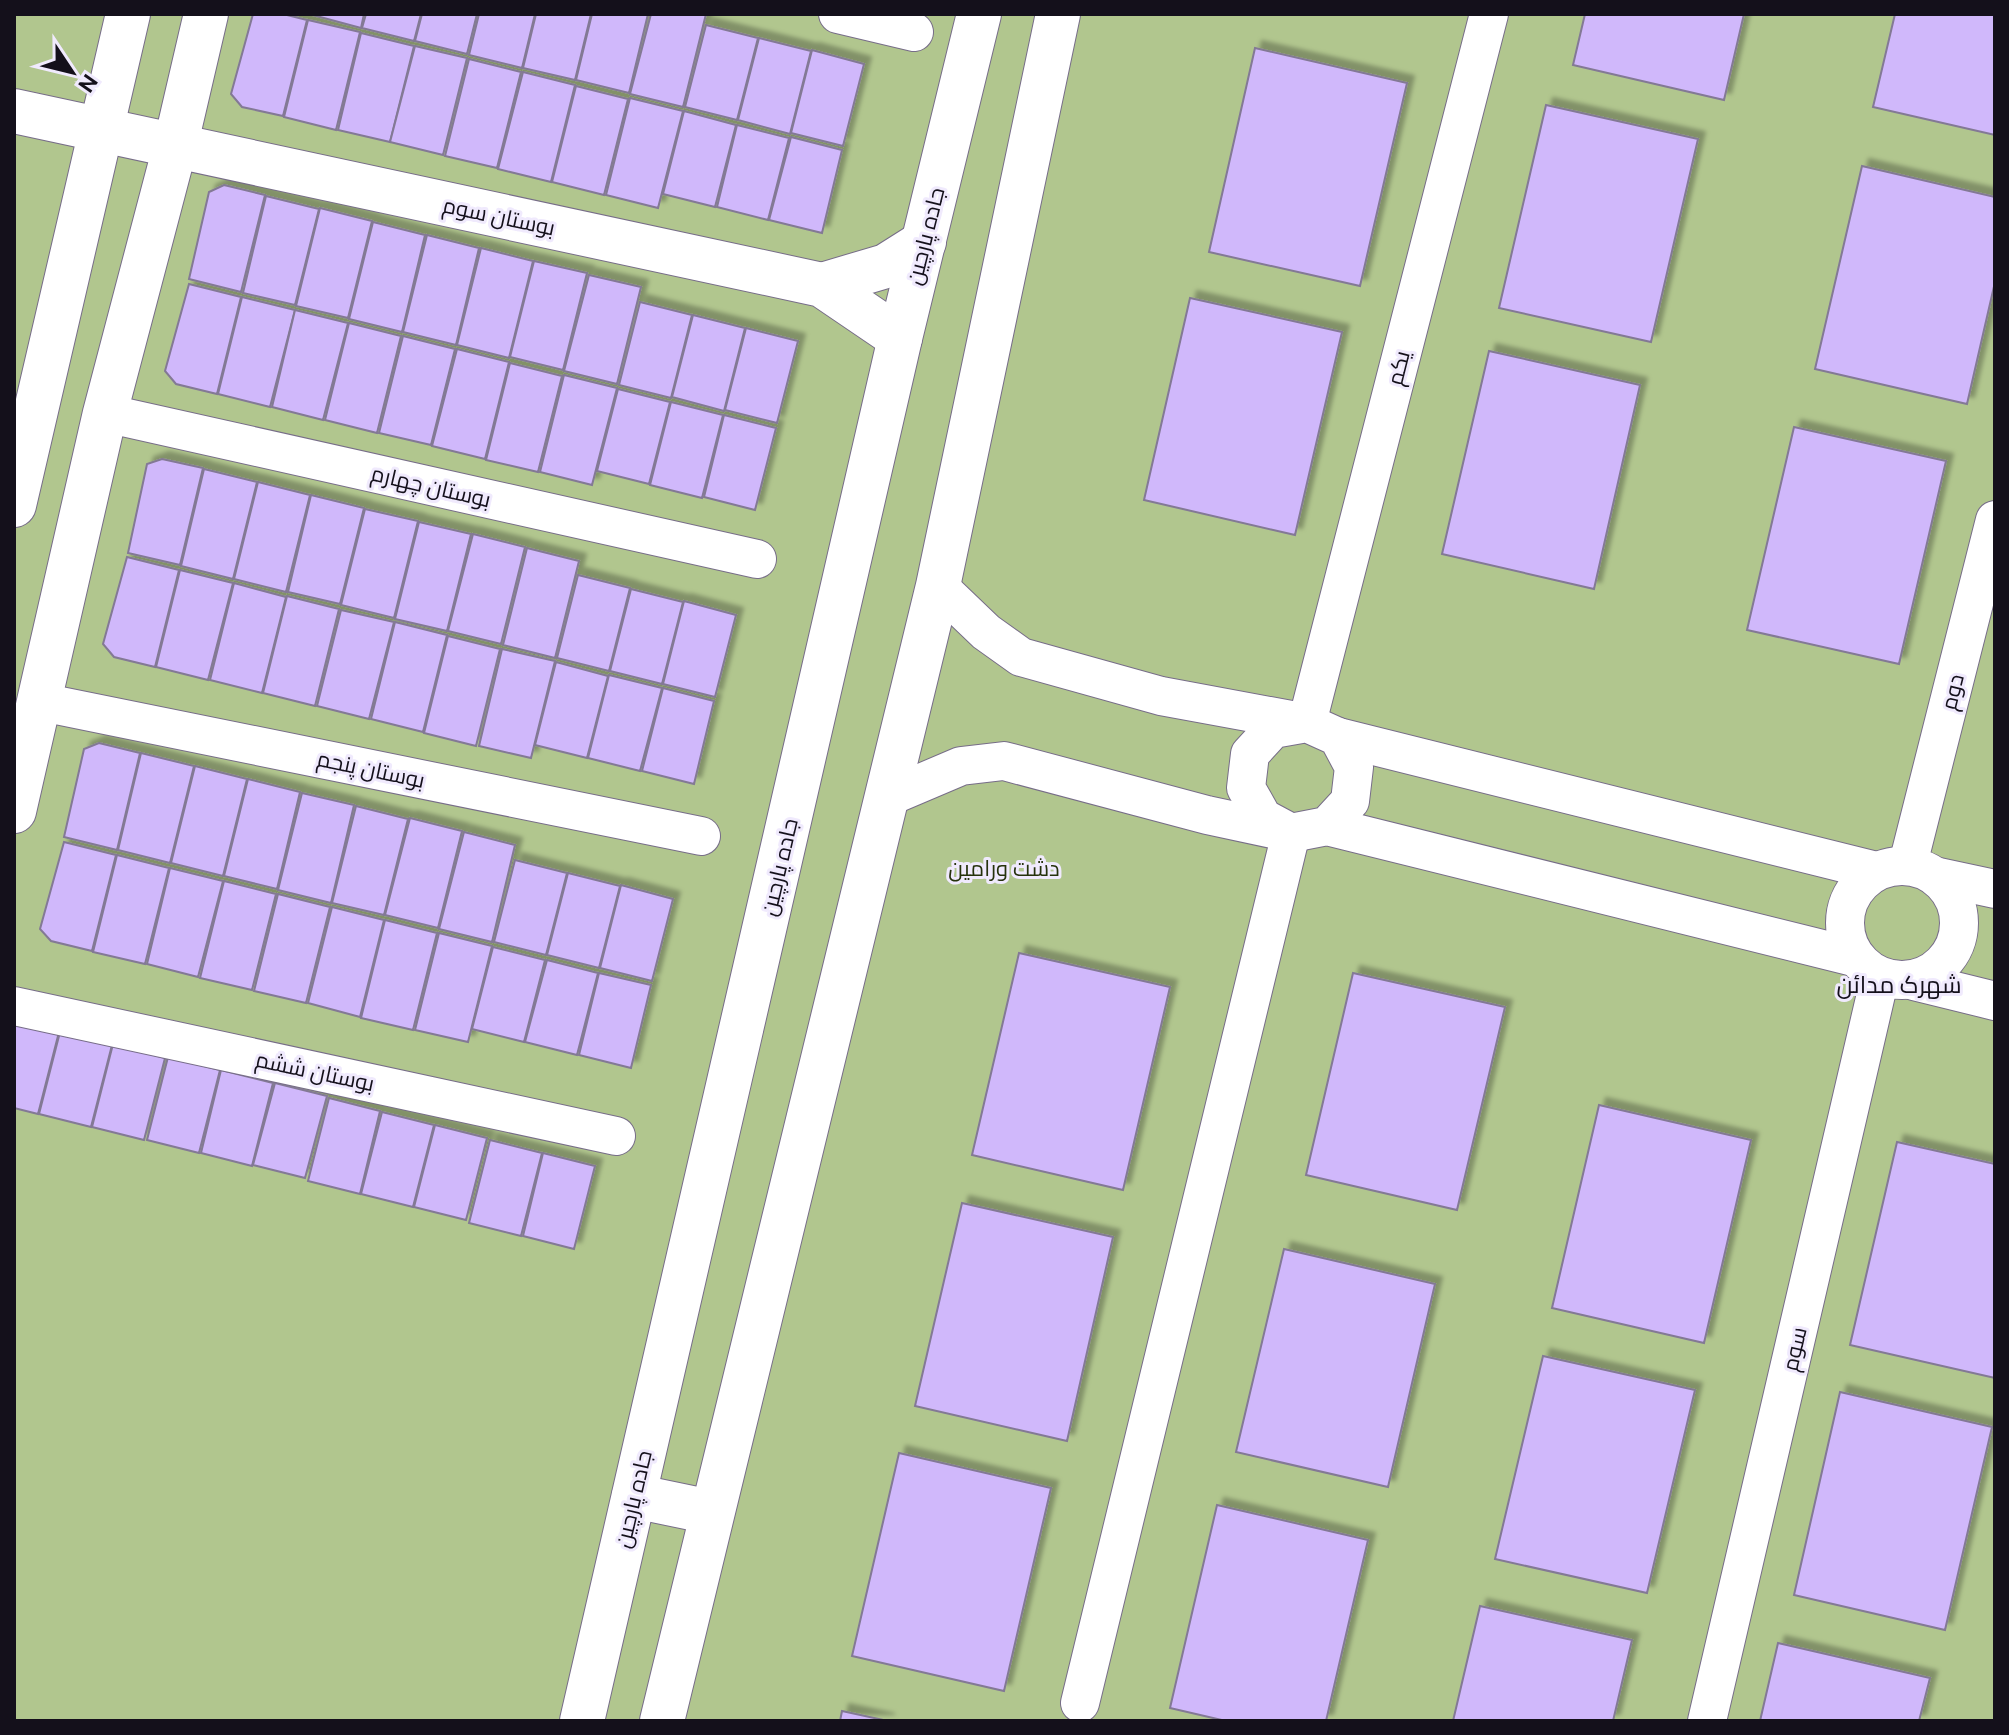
<svg xmlns="http://www.w3.org/2000/svg" width="2009" height="1735" font-family="Ubuntu,Cairo,sans-serif">
  <defs>
    <filter id="shadow"><feDropShadow dx="7" dy="-7" stdDeviation="2" flood-color="#0004"/></filter>
  </defs>
  <rect width="100%" height="100%" fill="#f0eafd"/>
  <rect fill="#b1c68e" x="14" y="14" width="1981" height="1707"/>
  <g fill="#d0b8fb" stroke="#837995" stroke-width="2" filter="url(#shadow)">
    <path d="M253 14H283L307 20 283 116 242 107 231 94Z"/>
    <path d="M309 14H364L361 28Z"/>
    <path d="M366 14H421L414 41 362 28Z"/>
    <path d="M422 14H477L467 54 415 41Z"/>
    <path d="M479 14H535L522 68 469 55Z"/>
    <path d="M536 14H591L575 80 523 68Z"/>
    <path d="M592 14H648L629 93 576 80Z"/>
    <path d="M651 14H706L683 107 630 94Z"/>
    <path d="M1585 14H1744L1724 100 1573 65Z"/>
    <path d="M1895 14H1995V135L1873 107Z"/>
    <path d="M308 20 360 32 336 130 284 117Z"/>
    <path d="M706 25 758 38 737 120 685 107Z"/>
    <path d="M361 33 414 46 390 142 338 130Z"/>
    <path d="M759 38 811 51 790 134 738 120Z"/>
    <path d="M415 46 467 58 443 155 390 142Z"/>
    <path d="M1255 48 1407 83 1360 286 1209 252Z"/>
    <path d="M812 50 864 64 843 146 791 133Z"/>
    <path d="M469 59 521 72 497 168 445 156Z"/>
    <path d="M523 72 575 85 551 182 498 169Z"/>
    <path d="M576 86 628 99 604 195 552 182Z"/>
    <path d="M630 98 683 111 658 208 606 195Z"/>
    <path d="M1546 105 1698 139 1651 342 1499 308Z"/>
    <path d="M684 111 736 125 715 207 663 194Z"/>
    <path d="M737 125 789 138 768 220 717 207Z"/>
    <path d="M791 137 842 150 822 233 769 220Z"/>
    <path d="M1862 166 1995 197V282L1967 404 1815 369Z"/>
    <path d="M224 185 265 195 241 292 189 279 209 192Z"/>
    <path d="M266 196 319 209 295 305 243 293Z"/>
    <path d="M320 208 372 221 348 318 296 306Z"/>
    <path d="M373 222 425 235 402 332 349 319Z"/>
    <path d="M427 235 479 248 456 345 403 332Z"/>
    <path d="M481 248 533 261 509 358 457 345Z"/>
    <path d="M534 261 587 273 563 370 510 357Z"/>
    <path d="M589 275 641 287 617 384 564 371Z"/>
    <path d="M189 284 241 297 217 394 176 384 165 371Z"/>
    <path d="M242 297 295 310 270 407 218 394Z"/>
    <path d="M1190 298 1342 332 1295 535 1144 500Z"/>
    <path d="M640 302 692 315 671 398 619 385Z"/>
    <path d="M295 310 348 323 323 420 272 407Z"/>
    <path d="M693 315 745 328 724 411 672 397Z"/>
    <path d="M349 323 401 336 377 433 325 420Z"/>
    <path d="M746 328 798 341 777 423 725 410Z"/>
    <path d="M403 336 455 349 431 445 379 433Z"/>
    <path d="M457 349 509 362 485 459 432 446Z"/>
    <path d="M1489 351 1640 385 1594 589 1442 554Z"/>
    <path d="M510 363 562 376 538 472 486 460Z"/>
    <path d="M564 375 617 388 592 485 540 472Z"/>
    <path d="M618 389 670 402 649 484 597 471Z"/>
    <path d="M671 402 723 415 702 498 650 485Z"/>
    <path d="M724 415 776 428 755 510 704 497Z"/>
    <path d="M1794 427 1946 461 1899 664 1747 630Z"/>
    <path d="M162 459 203 468 180 565 128 553 147 464Z"/>
    <path d="M204 469 257 482 233 579 181 566Z"/>
    <path d="M258 482 310 495 286 592 234 579Z"/>
    <path d="M311 495 364 508 340 604 288 592Z"/>
    <path d="M365 509 418 521 394 618 341 605Z"/>
    <path d="M419 522 471 534 447 631 395 619Z"/>
    <path d="M473 534 525 547 501 644 448 631Z"/>
    <path d="M527 548 579 561 555 658 503 645Z"/>
    <path d="M127 557 179 570 155 667 114 657 103 644Z"/>
    <path d="M180 570 233 583 208 680 156 667Z"/>
    <path d="M578 575 630 588 609 671 557 658Z"/>
    <path d="M234 583 286 597 262 693 210 680Z"/>
    <path d="M631 589 683 602 662 684 610 671Z"/>
    <path d="M287 596 339 609 315 706 263 693Z"/>
    <path d="M684 601 736 615 715 697 663 684Z"/>
    <path d="M341 610 394 622 369 719 317 706Z"/>
    <path d="M395 622 447 635 423 732 371 719Z"/>
    <path d="M448 636 500 649 476 746 424 733Z"/>
    <path d="M502 649 555 661 531 758 479 746Z"/>
    <path d="M556 662 608 676 587 758 535 745Z"/>
    <path d="M609 675 662 688 640 771 588 758Z"/>
    <path d="M663 688 714 701 694 784 642 771Z"/>
    <path d="M99 743 140 753 117 850 64 837 84 749Z"/>
    <path d="M141 753 194 766 170 863 118 850Z"/>
    <path d="M195 766 247 779 223 876 171 863Z"/>
    <path d="M248 779 300 792 277 889 224 876Z"/>
    <path d="M302 793 354 805 331 903 278 890Z"/>
    <path d="M356 806 408 819 384 915 332 903Z"/>
    <path d="M410 818 462 831 438 928 385 915Z"/>
    <path d="M464 832 515 845 492 942 439 929Z"/>
    <path d="M64 842 116 855 92 951 51 941 40 929Z"/>
    <path d="M117 855 169 868 145 964 93 952Z"/>
    <path d="M515 860 567 873 546 955 494 942Z"/>
    <path d="M170 868 223 881 198 977 147 964Z"/>
    <path d="M568 873 620 886 599 968 547 955Z"/>
    <path d="M224 881 276 894 252 990 200 978Z"/>
    <path d="M621 885 673 899 652 981 600 968Z"/>
    <path d="M278 894 330 907 306 1003 254 991Z"/>
    <path d="M332 907 384 920 360 1017 308 1003Z"/>
    <path d="M385 920 437 933 413 1030 361 1018Z"/>
    <path d="M439 933 492 946 468 1042 415 1030Z"/>
    <path d="M493 947 545 960 524 1042 472 1029Z"/>
    <path d="M1019 953 1170 987 1123 1190 972 1155Z"/>
    <path d="M547 960 598 973 577 1055 525 1042Z"/>
    <path d="M599 973 651 985 631 1068 579 1055Z"/>
    <path d="M1353 973 1505 1007 1457 1210 1306 1175Z"/>
    <path d="M14 1021 59 1032 38 1114 14 1108Z"/>
    <path d="M60 1032 112 1045 91 1127 39 1114Z"/>
    <path d="M113 1044 165 1058 144 1140 92 1127Z"/>
    <path d="M168 1057 220 1070 199 1153 147 1140Z"/>
    <path d="M221 1070 273 1083 252 1166 201 1153Z"/>
    <path d="M275 1083 327 1096 305 1178 253 1165Z"/>
    <path d="M329 1098 380 1111 360 1194 308 1181Z"/>
    <path d="M1599 1105 1751 1140 1704 1343 1552 1308Z"/>
    <path d="M382 1112 434 1125 413 1207 361 1194Z"/>
    <path d="M435 1125 487 1138 466 1220 414 1207Z"/>
    <path d="M490 1140 542 1153 521 1236 469 1223Z"/>
    <path d="M1897 1142 1995 1164V1378L1850 1345Z"/>
    <path d="M543 1153 595 1166 574 1249 523 1236Z"/>
    <path d="M962 1203 1113 1237 1067 1441 915 1406Z"/>
    <path d="M1284 1249 1435 1284 1388 1487 1236 1452Z"/>
    <path d="M1543 1356 1695 1390 1647 1593 1495 1559Z"/>
    <path d="M1840 1392 1992 1427 1945 1630 1794 1595Z"/>
    <path d="M899 1453 1051 1488 1004 1691 852 1656Z"/>
    <path d="M1217 1505 1368 1540 1326 1721H1226L1170 1708Z"/>
    <path d="M1480 1606 1632 1640 1613 1721H1453Z"/>
    <path d="M1778 1643 1930 1678 1919 1721H1760Z"/>
    <path d="M842 1711 888 1721H840Z"/>
  </g>
  <g fill="none" stroke-linecap="round" stroke-linejoin="round">
    <defs>
      <g id="minor">
        <path d="M838 14 914 32"/>
        <path d="M105 413 757 559"/>
        <path d="M938 586 986 632 1021 657 1161 696 1307 723 1489 14"/>
        <path d="M41 702 701 836"/>
        <path d="M1338 737 1876 871"/>
        <path d="M888 797 961 766 1004 761 1207 815 1291 833 1080 1703"/>
        <path d="M1327 826 1350 801 1354 767 1338 737 1307 723 1273 729 1250 754 1246 788 1263 818 1291 833 1327 826 1854 957"/>
        <path d="M1908 864 1995 520"/>
        <circle cx="1902" cy="923" r="57"/>
        <path d="M1939 877 1995 889"/>
        <path d="M1914 981 1995 1001"/>
        <path d="M14 1006 616 1136"/>
        <path d="M1707 1721 1880 977"/>
      </g>
      <g id="tertiary">
        <path d="M14 111 822 285 900 338"/>
        <path d="M822 285 886 266 924 242"/>
        <path d="M14 505 128 14"/>
        <path d="M14 811 105 413 175 147 206 14"/>
      </g>
      <g id="secondary">
        <path d="M634 1496 711 1512"/>
        <path d="M582 1721 900 338 979 14"/>
        <path d="M662 1721 938 586 1058 14"/>
      </g>
    </defs>
    <use href="#minor" stroke="#776d88" stroke-width="40"/>
    <use href="#tertiary" stroke="#776d88" stroke-width="46"/>
    <use href="#secondary" stroke="#776d88" stroke-width="46"/>
    <use href="#minor" stroke="#fff" stroke-width="38"/>
    <use href="#tertiary" stroke="#fff" stroke-width="44"/>
    <use href="#secondary" stroke="#fff" stroke-width="44"/>
  </g>
  <g text-anchor="middle" stroke-width="6" stroke-linejoin="round" paint-order="stroke">
    <g font-size="22" fill="#14101b" stroke="#f0eafd">
      <text transform="translate(499 216) rotate(12)" y="8">بوستان سوم</text>
      <text transform="translate(925 236) rotate(-76)" y="8">جاده پارچین</text>
      <text transform="translate(1398 368) rotate(-76)" y="8">یکم</text>
      <text transform="translate(431 486) rotate(13)" y="8">بوستان چهارم</text>
      <text transform="translate(1952 692) rotate(-76)" y="8">دوم</text>
      <text transform="translate(371 769) rotate(12)" y="8">بوستان پنجم</text>
      <text transform="translate(779 867) rotate(-77)" y="8">جاده پارچین</text>
      <text transform="translate(315 1071) rotate(12)" y="8">بوستان ششم</text>
      <text transform="translate(1794 1349) rotate(-77)" y="8">سوم</text>
      <text transform="translate(633 1499) rotate(-77)" y="8">جاده پارچین</text>
    </g>
    <g font-size="22" fill="#26320c" stroke="#f0eafd">
      <text x="1004" y="876">دشت ورامین</text>
    </g>
    <g font-size="24" fill="#14101b" stroke="#f0eafd">
      <text x="1899" y="993">شهرک مدائن</text>
    </g>
  </g>
  <rect width="2009" height="1735" fill="none" stroke="#14101b" stroke-width="32"/>
  <g transform="translate(72 72) rotate(125)" stroke="#f0eafd" stroke-width="6" paint-order="stroke">
  <path d="M0-6L14 30L0 20L-14 30Z" fill="#14101b"/>
  <text y="-12" font-size="22" font-weight="bold" text-anchor="middle" fill="#14101b">N</text>
  </g>
</svg>
